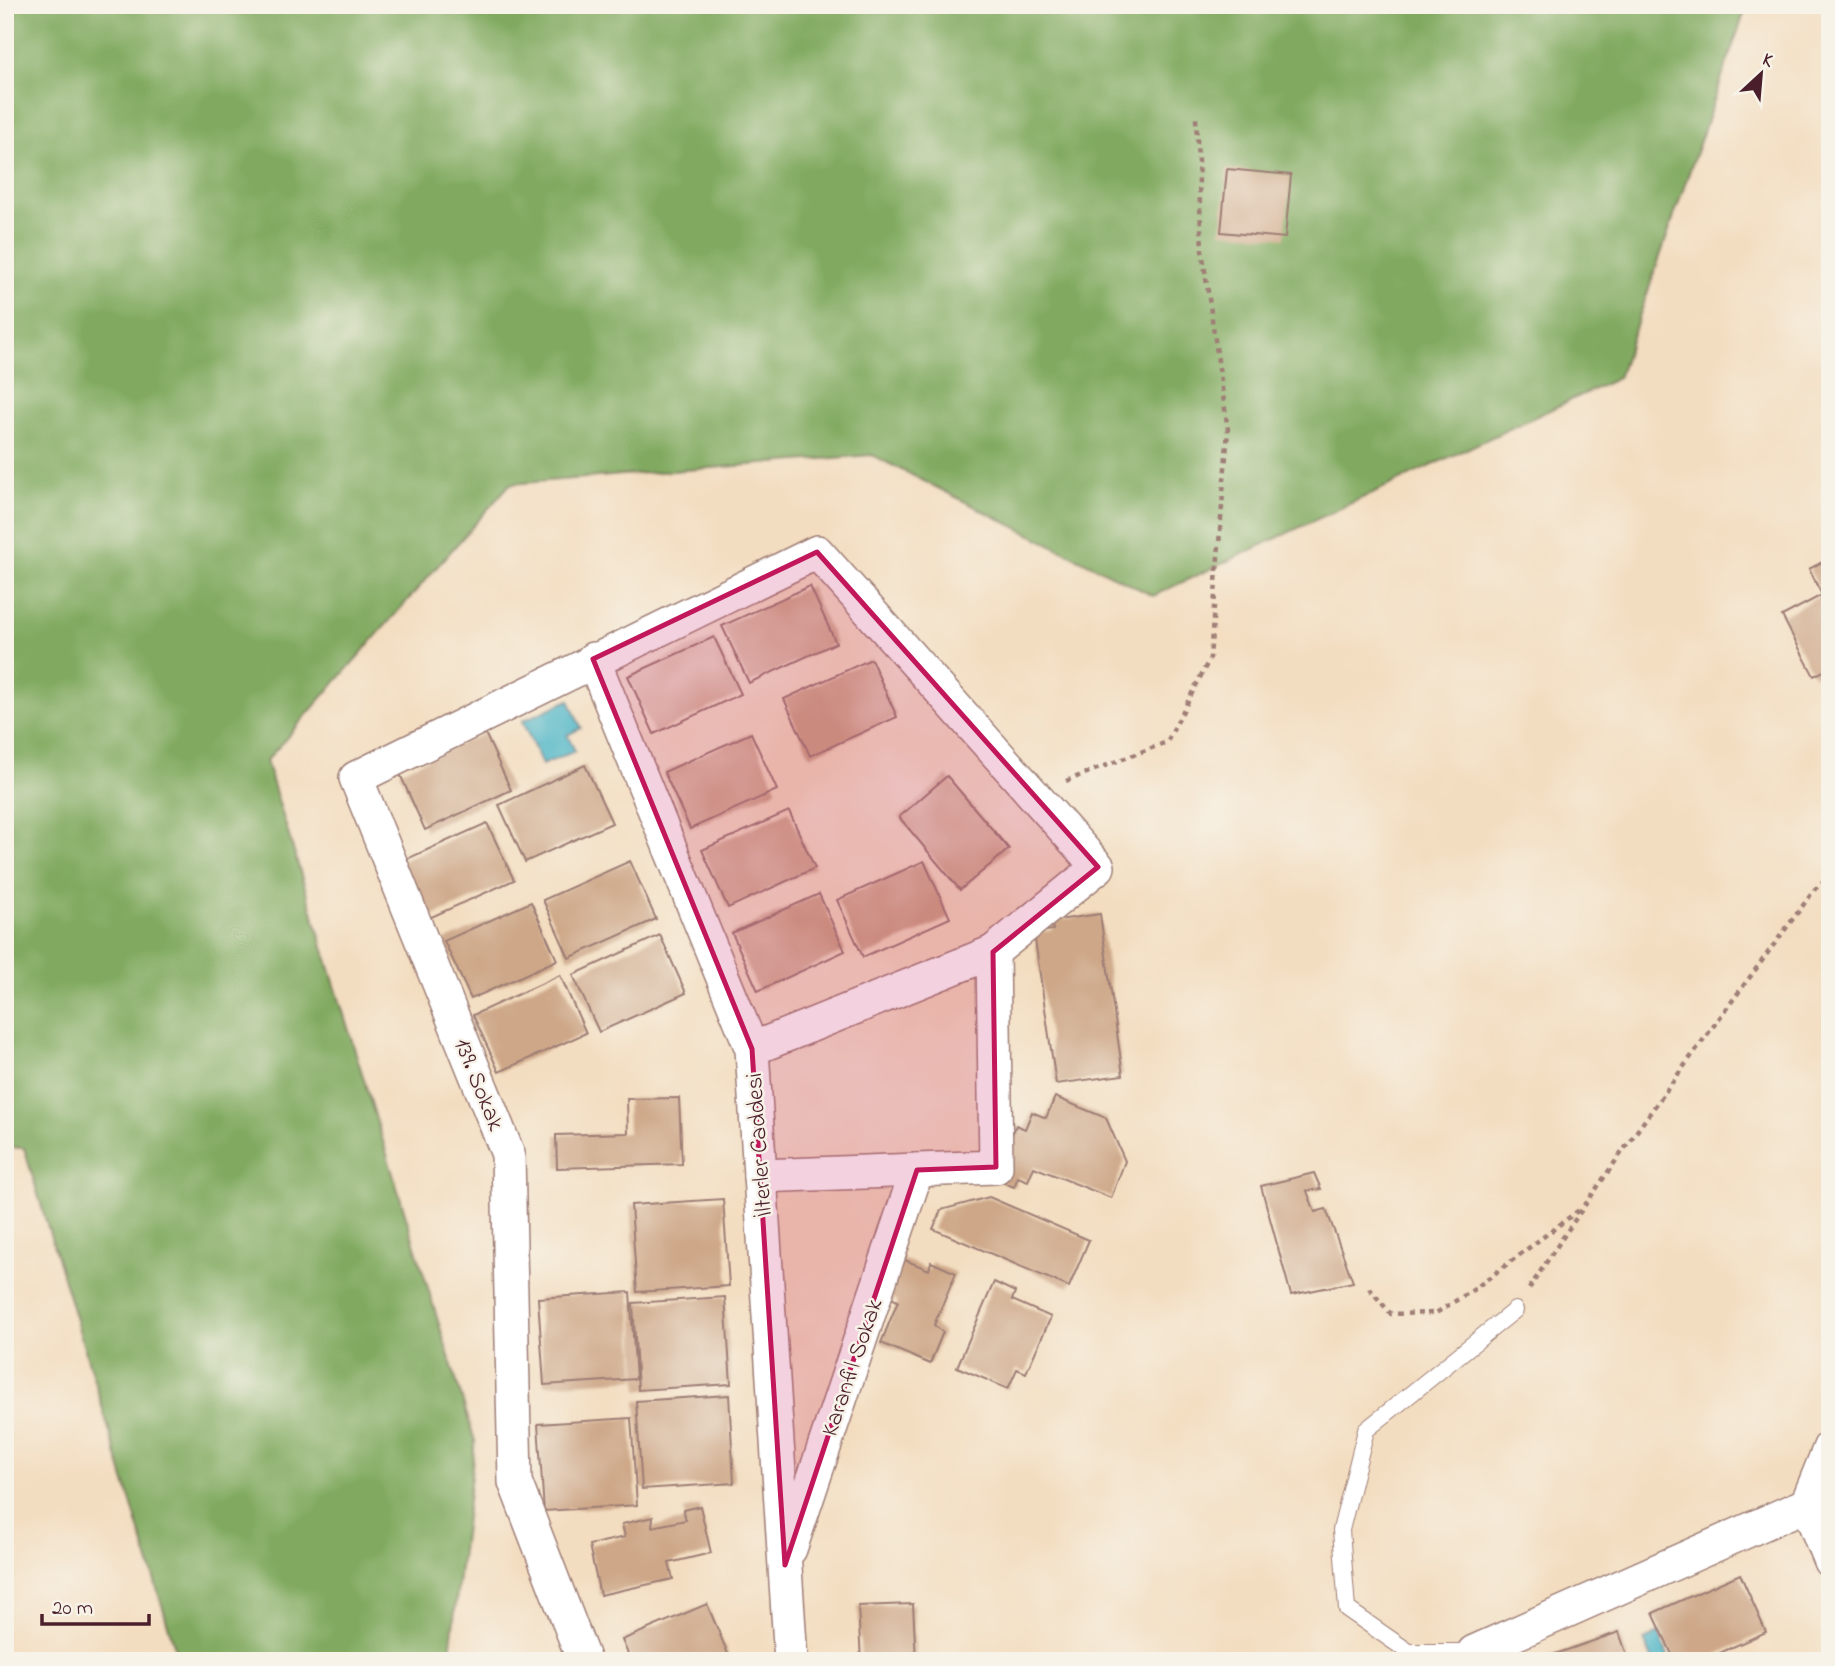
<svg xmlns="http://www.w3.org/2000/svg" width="1835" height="1666" font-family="'Indie Flower',sans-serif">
  <rect width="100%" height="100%" fill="#f7f3e8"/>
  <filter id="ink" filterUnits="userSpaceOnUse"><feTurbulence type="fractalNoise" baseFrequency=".0143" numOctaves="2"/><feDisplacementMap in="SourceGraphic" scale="14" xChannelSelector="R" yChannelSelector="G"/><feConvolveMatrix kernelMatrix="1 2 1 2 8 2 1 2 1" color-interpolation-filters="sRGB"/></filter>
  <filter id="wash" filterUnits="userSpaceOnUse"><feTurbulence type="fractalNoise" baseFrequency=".00686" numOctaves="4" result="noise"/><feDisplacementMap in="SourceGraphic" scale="28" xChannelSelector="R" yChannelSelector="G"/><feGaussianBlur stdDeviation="1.57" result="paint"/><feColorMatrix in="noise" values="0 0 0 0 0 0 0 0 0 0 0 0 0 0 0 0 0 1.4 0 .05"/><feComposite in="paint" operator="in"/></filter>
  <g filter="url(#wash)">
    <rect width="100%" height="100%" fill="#f3ddc0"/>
    <path fill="#81aa61" stroke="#666446" stroke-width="2" d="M5 5H1747L1618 378 1153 596 872 455 510 484 266 761 475 1441 449 1661 178 1658 24 1148 5 1147Z"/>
    <g fill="#49b4c6" stroke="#4a6a78" stroke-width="2">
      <path d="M569 700 581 728 567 735 575 751 542 765 522 721Z"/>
      <path d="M1659 1633 1670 1661H1653L1644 1640Z"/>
    </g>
    <g id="blocks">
      <g fill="#cea788">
        <path d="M1227 169 1291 175 1285 238 1221 232Z"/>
        <path d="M1830 558V668L1814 676 1782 616 1822 595 1809 569Z"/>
        <path d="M810 586 836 643 749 683 722 626Z"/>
        <path d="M714 637 741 694 654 734 628 676Z"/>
        <path d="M871 659 897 717 810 756 784 699Z"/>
        <path d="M485 733 511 790 425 830 399 772Z"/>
        <path d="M751 733 777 790 690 829 664 772Z"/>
        <path d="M585 765 612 823 525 862 499 805Z"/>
        <path d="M947 776 1009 849 960 890 899 817Z"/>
        <path d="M789 811 815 868 728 908 702 850Z"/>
        <path d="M487 823 514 880 427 919 400 862Z"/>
        <path d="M630 861 656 919 569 958 543 900Z"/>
        <path d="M924 861 950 918 863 957 837 900Z"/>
        <path d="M819 894 845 951 758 991 732 933Z"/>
        <path d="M531 902 557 960 471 999 444 941Z"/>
        <path d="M1100 914 1123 1075 1056 1084 1034 933 1053 930 1051 921Z"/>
        <path d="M660 935 686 993 599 1032 573 975Z"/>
        <path d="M560 975 586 1033 499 1072 473 1015Z"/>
        <path d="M1055 1097 1106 1118 1125 1161 1111 1198 1034 1167 1028 1181 1018 1177 1014 1187 994 1179 1016 1125 1025 1129 1032 1112 1046 1118Z"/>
        <path d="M679 1098 682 1164 557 1168 556 1135 628 1133 627 1099Z"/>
        <path d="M1314 1173 1321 1189 1307 1191 1315 1212 1326 1209 1353 1282 1291 1295 1261 1186Z"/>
        <path d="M989 1197 1089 1240 1069 1287 933 1229 941 1210Z"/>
        <path d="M723 1199 729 1286 637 1292 631 1205Z"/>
        <path d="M900 1258 929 1270 931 1262 956 1273 934 1325 943 1332 930 1364 881 1343 898 1301 884 1295Z"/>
        <path d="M994 1282 1015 1292 1012 1300 1051 1317 1026 1373 1017 1369 1008 1389 957 1367Z"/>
        <path d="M630 1292 636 1379 544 1385 538 1298Z"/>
        <path d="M725 1297 731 1384 638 1390 633 1303Z"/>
        <path d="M729 1395 734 1483 642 1489 636 1401Z"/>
        <path d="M631 1418 637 1505 544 1511 538 1424Z"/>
        <path d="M700 1506 711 1553 669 1563 673 1579 600 1595 589 1545 625 1537 622 1524 653 1517 652 1527 686 1520 683 1510Z"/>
        <path d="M1740 1574 1766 1632 1702 1661H1675L1653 1613Z"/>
        <path d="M707 1604 731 1661H631L622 1640Z"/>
        <path d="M913 1604 916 1661H861L858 1606Z"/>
        <path d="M1619 1632 1629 1661H1538V1660Z"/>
      </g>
    </g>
  </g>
  <g filter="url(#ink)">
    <use href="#blocks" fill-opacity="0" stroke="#9e7e76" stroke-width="2"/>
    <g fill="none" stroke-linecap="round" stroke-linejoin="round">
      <defs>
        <path id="lane" d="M1474 1652H1409L1347 1609 1341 1530 1366 1430 1515 1310"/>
        <g id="street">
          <path d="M593 659 752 1049 791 1661"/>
          <path d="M760 1176 996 1167 993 952"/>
          <path d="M1830 1447 1807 1504 1830 1561"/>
          <path d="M790 1549 917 1170"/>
          <path d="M584 1661 515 1482 508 1154 356 778 817 552 1098 867 993 952 752 1049"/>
          <path d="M1477 1661 1474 1652 1830 1494"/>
        </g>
      </defs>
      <use href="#lane" stroke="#9e7e76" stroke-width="18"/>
      <use href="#street" stroke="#9e7e76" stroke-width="36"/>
      <g stroke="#9e7e76" stroke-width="4.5" stroke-dasharray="5 5" stroke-linecap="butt">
        <path d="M1066 781 1167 742 1210 658 1228 430 1202 250 1196 118"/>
        <path d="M1369 1288 1391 1314 1436 1313 1473 1290 1579 1210"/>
        <path d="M1529 1289C1618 1151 1718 1021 1815 889L1830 877"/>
      </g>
      <use href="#lane" stroke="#fff" stroke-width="16"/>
      <use href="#street" stroke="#fff" stroke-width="33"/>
    </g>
  </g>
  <path fill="#c2185b" fill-opacity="0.2" stroke="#c2185b" stroke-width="5" stroke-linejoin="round" d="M817 552 1098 867 993 952 996 1167 917 1170 785 1565 752 1049 593 659Z"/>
  <g text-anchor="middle" stroke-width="5" stroke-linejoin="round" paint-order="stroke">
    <g font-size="24" fill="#4a1f2b" stroke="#f7f3e8">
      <text transform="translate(480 1084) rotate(68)" y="8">139. Sokak</text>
      <text transform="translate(758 1145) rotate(-94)" y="8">İlterler Caddesi</text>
      <text transform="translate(851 1367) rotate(-71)" y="8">Karanfil Sokak</text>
    </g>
  </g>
  <rect width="1835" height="1666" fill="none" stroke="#f7f3e8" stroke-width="28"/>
  <g transform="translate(1761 74) rotate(26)" stroke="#f7f3e8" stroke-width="5" paint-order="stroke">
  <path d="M0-5L12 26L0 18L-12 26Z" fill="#4a1f2b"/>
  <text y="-10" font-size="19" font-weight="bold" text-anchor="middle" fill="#4a1f2b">K</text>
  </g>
  <path d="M42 1614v10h107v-10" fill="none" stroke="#4a1f2b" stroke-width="3.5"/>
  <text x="52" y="1614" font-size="21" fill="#4a1f2b" stroke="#f7f3e8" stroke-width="5" paint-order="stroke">20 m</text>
</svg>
